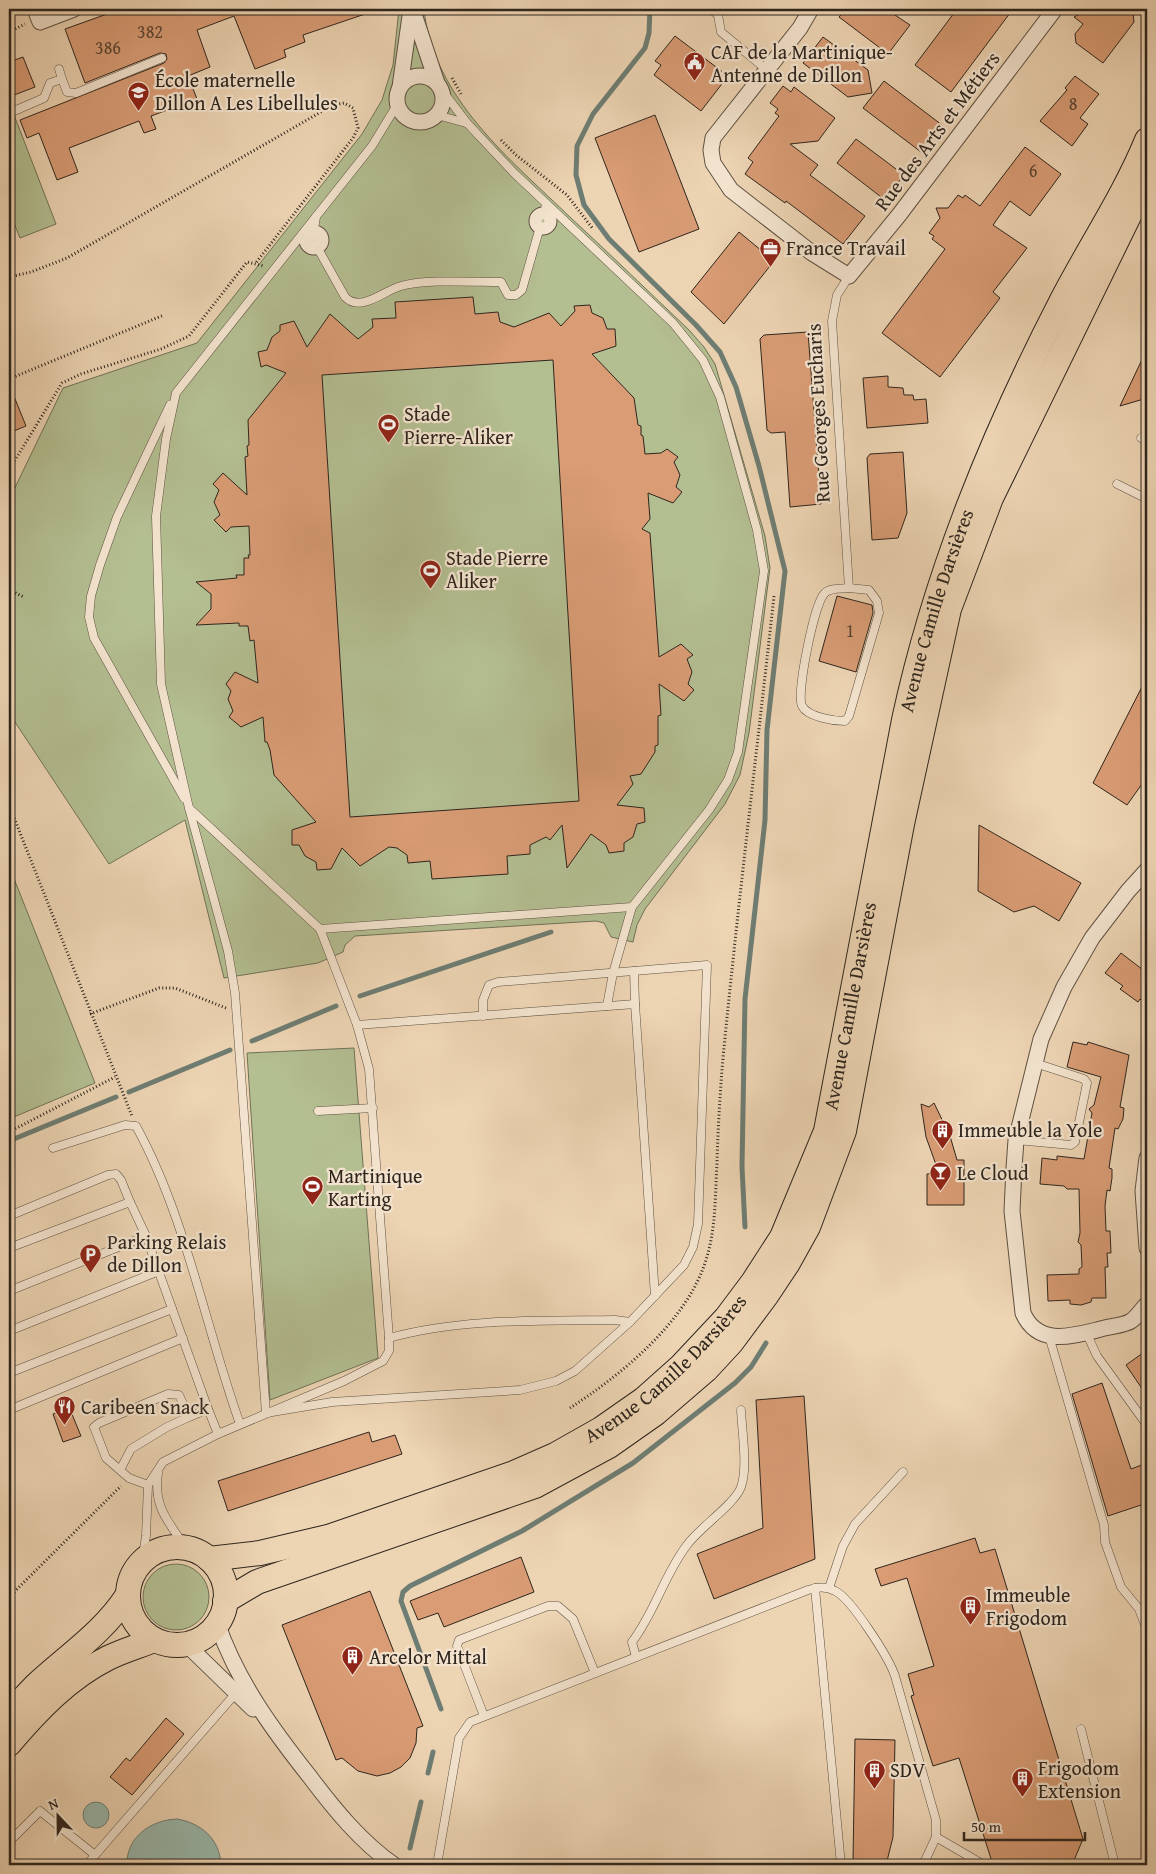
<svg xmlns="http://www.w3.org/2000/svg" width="1156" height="1874" font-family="'Gentium Book Plus',serif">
  <rect width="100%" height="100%" fill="#edd4b3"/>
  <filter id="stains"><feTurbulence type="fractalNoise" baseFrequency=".004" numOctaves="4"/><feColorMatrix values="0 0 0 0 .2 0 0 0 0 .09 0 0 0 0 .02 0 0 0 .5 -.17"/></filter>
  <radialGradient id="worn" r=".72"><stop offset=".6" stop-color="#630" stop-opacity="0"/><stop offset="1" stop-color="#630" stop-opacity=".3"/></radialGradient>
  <g fill="#b3be91" stroke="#707257">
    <path d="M399 9H424C433 98 511 160 571 218 611 255 650 293 689 330L704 347 715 364 765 536 770 568 749 733 740 775 725 804 645 909 637 925 633 942 611 937 604 923 596 921 355 936 345 945 343 952 318 963 224 978 185 820 109 864 9 713V500L63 388 197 343 362 134 382 100 393 65Z"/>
    <path d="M9 102 56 224 20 238 9 210Z"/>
    <path d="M9 866 95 1083 9 1119Z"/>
    <path d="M354 1048 378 1358 270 1400 247 1053Z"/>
    <circle cx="176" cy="1597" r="33"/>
  </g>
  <g fill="#99b8ac" stroke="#6e7d73">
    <circle cx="96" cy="1815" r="13"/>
    <path d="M177 1819C201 1823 220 1839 221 1865H127C126 1837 151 1820 177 1819Z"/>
  </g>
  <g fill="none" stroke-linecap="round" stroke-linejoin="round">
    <g stroke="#6e7d73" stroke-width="5">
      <path d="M650 9 649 33 645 48 593 114 577 146 576 175 584 205 609 239 696 325 720 352 736 387 759 466 785 571 767 730 765 820 745 999 742 1167 745 1227"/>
      <path d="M360 996 551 932"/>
      <path d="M252 1041 336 1006"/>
      <path d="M129 1092 230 1050"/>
      <path d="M9 1141 116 1097"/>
      <path d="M441 1709 401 1601 403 1592 410 1586 522 1531 633 1463 735 1383 751 1367 766 1343"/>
      <path d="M428 1773 433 1752"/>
      <path d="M410 1848 421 1802"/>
    </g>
  </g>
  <g fill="#d99c75" stroke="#2e251d" fill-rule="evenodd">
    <path d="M121 9H377V10L303 35 305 42 284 50 286 57 255 69 234 16 197 30 210 67 188 76 197 99 151 116 156 129 144 133 139 121 69 148 78 172 57 180 39 133 27 138 20 120 164 63 167 59 166 54 160 53 85 83 65 29Z"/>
    <path d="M846 9H886L910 25 888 54 839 17Z"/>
    <path d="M957 9H1013L951 92 915 65Z"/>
    <path d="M1089 9H1126L1133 13 1134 22 1103 63 1076 43 1075 34 1083 24 1074 17Z"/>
    <path d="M675 36 728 76 701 111 654 75 661 65 655 61Z"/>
    <path d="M823 37 868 70 872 93 848 97 803 63Z"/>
    <path d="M23 57 35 87 9 97V62Z"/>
    <path d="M1075 76 1099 94 1080 118 1088 124 1072 146 1040 121 1067 90 1065 88Z"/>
    <path d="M884 81 942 125 921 152 863 108Z"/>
    <path d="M783 86 791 92 794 87 835 118 818 141 790 144 818 165 810 175 865 216 843 244 786 201 785 203 745 174 753 162 748 158 779 116 775 113 778 109 770 103Z"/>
    <path d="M655 115 699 229 639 252 595 138Z"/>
    <path d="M856 139 904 175 885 200 837 163Z"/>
    <path d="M1025 147 1061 174 1030 216 1010 201 993 225 1027 248 993 292 1000 298 940 377 882 333 945 249 932 239 934 236 929 233 940 218 936 208H948L958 195 963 198 965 195 980 206Z"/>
    <path d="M739 232 774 261 724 324 691 292Z"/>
    <path d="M473 297 475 314 498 312 500 322 514 327 549 313 561 326 575 311 574 306 590 305 592 313 603 318 607 329H615L616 346 592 354 634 398 638 425 641 426V435L643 436 645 454 661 453 667 449 678 457 674 462 680 475 676 487 682 492 673 503 648 493 650 519 642 529 650 533 659 657 681 644 693 655 687 659 692 672 688 684 694 690 684 701 659 684 661 715 658 716V745L655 746V752L641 774 630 776 633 784 617 805 644 808 645 822 637 824 633 837 624 843V851L609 853 606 845 591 834 567 868 562 825 550 840 546 837 530 845V854L507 856 508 874 432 879 430 861 408 863 407 855 397 848 389 847 360 866 342 848 331 869 317 870 316 862 305 856 299 845H292V830L316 822 274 775 270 750 267 742H265L263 717 241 727 229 717 233 711 228 699 231 691 226 684 235 672 258 683 254 640 250 641 248 626H239V623L196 625 211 609V594L196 582 237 578 236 575H244V558H249L248 555H250L249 526 231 527 226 532 214 520 220 515 214 502 219 490 213 484 223 473 247 495 245 457 248 456 247 446 249 445 248 420 286 373 266 365 261 367 258 352 267 350 272 337 280 331V325L294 321 307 347 330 314 358 339 373 327 372 319 396 318 395 302ZM553 360 579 801 350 817 322 375Z"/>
    <path d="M808 332 821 504 790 507 785 432 771 433 767 430 760 339 764 335Z"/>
    <path d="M1147 349V398L1120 406Z"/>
    <path d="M888 376V387L903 388 904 395H913L914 400 926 399 928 423 867 428 863 378Z"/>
    <path d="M9 384 26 426 9 433Z"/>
    <path d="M903 452 907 513 898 538 872 540 867 458 870 454Z"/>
    <path d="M837 596 872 605 873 613 856 672 819 661Z"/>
    <path d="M1147 677V777L1127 805 1093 783Z"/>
    <path d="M979 825 1081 883 1059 921 1034 906 1014 912 978 891Z"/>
    <path d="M1121 953 1147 973V1005L1140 999 1138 1002 1120 989 1123 986 1105 973Z"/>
    <path d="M1073 1042 1087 1045 1088 1042 1129 1055 1120 1107 1124 1108 1123 1119 1118 1129 1115 1128 1109 1168 1112 1169V1178L1110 1191 1107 1190 1105 1206 1106 1231H1110L1111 1253H1107L1108 1267H1105L1106 1298H1092L1091 1302 1081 1305 1070 1304V1300L1048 1301 1047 1275 1079 1274V1269L1082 1267 1081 1245 1078 1242 1080 1233 1079 1189H1067L1064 1186 1040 1184 1042 1158 1057 1160V1156L1084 1159 1092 1113 1089 1109 1094 1105 1101 1077 1067 1067Z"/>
    <path d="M934 1103 950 1136 957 1160H964V1205H927V1174L939 1173 926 1137 921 1104 929 1107Z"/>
    <path d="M1147 1350V1396L1126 1365Z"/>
    <path d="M1102 1383 1131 1469 1147 1463V1503L1108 1516 1072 1394Z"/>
    <path d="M804 1396 815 1559 714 1599 697 1554 763 1528 756 1400Z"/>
    <path d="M69 1407 81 1436 63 1442 53 1414Z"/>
    <path d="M369 1432 372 1442 395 1435 402 1454 228 1511 218 1481Z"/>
    <path d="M975 1538 980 1553 995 1549 1083 1839 1072 1865H993L959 1758 933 1766 911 1696 914 1695 908 1674 934 1666 907 1578 881 1586 875 1569Z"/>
    <path d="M521 1557 534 1592 444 1627 438 1613 418 1620 410 1601Z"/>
    <path d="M370 1591 423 1726 417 1728 416 1743 410 1758 401 1767 390 1773 377 1776 358 1771 342 1758 336 1760 282 1625Z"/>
    <path d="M166 1718 184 1734 132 1795 110 1777 126 1758 130 1761Z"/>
    <path d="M855 1739 895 1740 893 1837 886 1865H871L873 1861H853Z"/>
  </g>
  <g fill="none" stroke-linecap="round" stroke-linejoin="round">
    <defs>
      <g id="lane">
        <path d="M711 9 718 15 721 32 767 70"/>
        <path d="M62 79 67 92 76 93 162 58"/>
        <path d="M397 105 372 146 176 393 166 439 156 516 161 684 189 808 228 951 235 993 266 1413 332 1402 520 1390 556 1381 575 1371 630 1322 684 1265 693 1247 698 1224 707 965 498 982 489 985 483 1000V1016"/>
        <path d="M14 111 44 98 50 83 62 79 59 69"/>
        <path d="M437 115 466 123"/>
        <path d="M544 215 546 204"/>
        <path d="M313 234 316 217"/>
        <path d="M317 247 345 297C361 313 383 291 401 286 424 279 475 282 501 282L508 295H516L522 290 540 227"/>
        <path d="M849 276 837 295 832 321 849 588"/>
        <path d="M170 405 117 517 100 565 91 596 89 617 94 638 184 798"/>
        <path d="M1141 438 1147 441"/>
        <path d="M1117 484 1147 499"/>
        <path d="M849 588 869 590 877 601 879 613 849 716 845 721C833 721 808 717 802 706 796 694 814 605 824 594 829 587 841 589 849 588Z"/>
        <path d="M189 808 320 929 632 907 709 810 728 780 738 752 764 571 757 530 720 397 703 360 673 323 514 173 467 123 441 89"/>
        <path d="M320 929 357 1025 369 1069 389 1338C462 1318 540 1321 615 1320L630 1322"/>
        <path d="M634 971 635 1004"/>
        <path d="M607 1006 613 973 632 907"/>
        <path d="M357 1025 635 1004 655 1296"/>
        <path d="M318 1111 373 1108"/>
        <path d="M1016 1140 1071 1145 1075 1142 1087 1083 1084 1079 1035 1063"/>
        <path d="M53 1148 125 1125 136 1126C186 1217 205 1326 240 1424"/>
        <path d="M9 1216 108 1175 116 1174 121 1180 130 1202"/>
        <path d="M9 1248 130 1202 146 1236 208 1409"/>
        <path d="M9 1291 146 1236"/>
        <path d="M9 1331 159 1271"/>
        <path d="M1086 1332 1097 1356 1147 1425"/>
        <path d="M1049 1336 1104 1525 1105 1542 1121 1587 1139 1609 1147 1630"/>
        <path d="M9 1373 172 1309"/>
        <path d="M9 1410 183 1338"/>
        <path d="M189 1417 208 1409 218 1434"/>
        <path d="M120 1470 131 1449 167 1427 189 1417 179 1395 168 1394 99 1423 94 1427 106 1458 129 1478 148 1485"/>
        <path d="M158 1473C153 1508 169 1522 186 1548"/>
        <path d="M142 1562 146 1536 148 1485 163 1462 218 1434 344 1381 383 1361 389 1351V1338"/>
        <path d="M815 1588 841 1865"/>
        <path d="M829 1588 843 1546 855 1524 903 1472"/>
        <path d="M636 1657 632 1642C655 1612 664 1575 687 1545 699 1528 735 1504 741 1487 748 1468 742 1431 741 1410"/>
        <path d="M484 1716 457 1646 459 1640 548 1606H558L573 1619 595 1673"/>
        <path d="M1081 1729 1115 1865"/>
        <path d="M936 1837 984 1865"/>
        <path d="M9 1842 40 1811 95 1855 236 1693"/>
        <path d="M87 1865 95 1855"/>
        <path d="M437 1865 459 1738 470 1722 808 1590C817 1587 826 1586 835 1591 851 1598 889 1658 895 1676L936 1820V1837L923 1865"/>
      </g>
      <g id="street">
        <path d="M35 9 40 22 74 9"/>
        <path d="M811 9 800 28 713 138 711 150 713 163 731 190 812 253 849 276 899 215 1055 9"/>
        <path d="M413 11 437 83"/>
        <circle cx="420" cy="99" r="23"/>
        <path d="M400 87 411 9"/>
        <circle cx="543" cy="221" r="6"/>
        <circle cx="314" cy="240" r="7"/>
        <path d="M1147 870 1128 891 1092 938 1064 987 1041 1039 1016 1140 1014 1168 1012 1211 1023 1313C1038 1347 1072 1336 1101 1329 1110 1326 1123 1326 1131 1321 1137 1317 1142 1309 1147 1304"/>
        <path d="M1147 1158 1143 1191 1147 1248"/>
        <path d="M217 1623C237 1681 272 1729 310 1777 334 1809 361 1842 394 1865"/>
        <path d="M186 1644 253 1709"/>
      </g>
      <g id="primary">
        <circle cx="177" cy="1596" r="49"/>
        <path id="s1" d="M209 1559 260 1553 328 1537 514 1473 555 1455 601 1429 644 1399 681 1366 726 1318 753 1282 782 1237 826 1131 904 720C936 572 993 434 1062 300 1090 246 1124 196 1147 140"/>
        <path d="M225 1601 257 1582 535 1486 609 1446 656 1413 706 1370 731 1343 766 1296 788 1263 808 1227 844 1131 902 824 949 609 991 498 1147 179"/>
        <path d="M9 1715C17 1705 26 1695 35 1686 67 1656 103 1633 127 1596"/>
        <path d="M9 1744C37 1711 68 1678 108 1658 122 1651 139 1646 154 1640"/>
      </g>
    </defs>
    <use href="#lane" stroke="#5e5142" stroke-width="9"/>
    <use href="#street" stroke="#5e5142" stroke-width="17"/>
    <use href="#primary" stroke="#2e251d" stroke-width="26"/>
    <g stroke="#2e251d" stroke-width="3" stroke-dasharray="1 2.5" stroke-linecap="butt">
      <path d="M9 32 25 24"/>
      <path d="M452 78 461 94"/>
      <path d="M501 140 516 155 567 195 593 229"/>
      <path d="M9 277 31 272 67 258 333 105 344 103 353 108 358 128 353 138 255 264"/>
      <path d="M9 379 164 315"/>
      <path d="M9 470 62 383 81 374 161 349 189 336 247 262 264 266"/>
      <path d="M9 590 24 597"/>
      <path d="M9 805 132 1116"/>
      <path d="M90 1014 159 988H175L226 1008"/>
      <path d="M9 1132 115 1077"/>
      <path d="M570 1408C621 1375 685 1323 705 1263 716 1231 715 1197 717 1163 718 1128 720 1093 723 1058 738 904 757 750 774 596"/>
      <path d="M9 1597 121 1486"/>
    </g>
    <use href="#lane" stroke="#f3e3ce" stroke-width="8"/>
    <use href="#street" stroke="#f3e3ce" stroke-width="15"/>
    <use href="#primary" stroke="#edd4b3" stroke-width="24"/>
  </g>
  <defs>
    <symbol id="civic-pin" viewBox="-11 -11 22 30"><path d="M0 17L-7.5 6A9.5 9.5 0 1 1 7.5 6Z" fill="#8f2418" stroke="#f3e3ce"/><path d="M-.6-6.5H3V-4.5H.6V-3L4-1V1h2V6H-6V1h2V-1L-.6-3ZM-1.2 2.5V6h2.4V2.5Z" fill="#fff"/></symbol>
    <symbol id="school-pin" viewBox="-11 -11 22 30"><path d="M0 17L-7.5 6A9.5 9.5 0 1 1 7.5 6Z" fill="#8f2418" stroke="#f3e3ce"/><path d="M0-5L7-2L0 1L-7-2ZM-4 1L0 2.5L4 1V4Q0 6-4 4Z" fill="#fff"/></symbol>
    <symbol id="office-pin" viewBox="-11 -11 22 30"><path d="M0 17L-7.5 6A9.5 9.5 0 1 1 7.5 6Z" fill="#8f2418" stroke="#f3e3ce"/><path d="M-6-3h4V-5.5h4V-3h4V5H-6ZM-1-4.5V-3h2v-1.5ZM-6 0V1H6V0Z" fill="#fff"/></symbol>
    <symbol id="stadium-pin" viewBox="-11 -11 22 30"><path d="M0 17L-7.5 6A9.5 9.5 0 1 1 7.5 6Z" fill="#8f2418" stroke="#f3e3ce"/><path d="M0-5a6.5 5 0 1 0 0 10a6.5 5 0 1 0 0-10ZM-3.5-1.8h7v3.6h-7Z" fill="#fff"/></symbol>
    <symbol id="building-pin" viewBox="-11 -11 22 30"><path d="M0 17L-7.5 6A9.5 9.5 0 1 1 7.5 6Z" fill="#8f2418" stroke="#f3e3ce"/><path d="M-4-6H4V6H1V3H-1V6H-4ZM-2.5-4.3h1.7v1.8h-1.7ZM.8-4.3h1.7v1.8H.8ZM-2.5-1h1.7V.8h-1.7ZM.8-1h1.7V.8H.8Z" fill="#fff"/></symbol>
    <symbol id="bar-pin" viewBox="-11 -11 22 30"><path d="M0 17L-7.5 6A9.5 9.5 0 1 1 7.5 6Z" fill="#8f2418" stroke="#f3e3ce"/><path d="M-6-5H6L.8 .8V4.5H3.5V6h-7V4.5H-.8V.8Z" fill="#fff"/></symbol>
    <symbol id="parking-pin" viewBox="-11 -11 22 30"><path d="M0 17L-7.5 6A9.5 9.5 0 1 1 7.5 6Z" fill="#8f2418" stroke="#f3e3ce"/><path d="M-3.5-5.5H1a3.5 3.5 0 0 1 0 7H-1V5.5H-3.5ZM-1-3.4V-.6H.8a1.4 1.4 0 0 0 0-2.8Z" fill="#fff"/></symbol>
    <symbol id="restaurant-pin" viewBox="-11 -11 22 30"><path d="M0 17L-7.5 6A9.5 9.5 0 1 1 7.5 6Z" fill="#8f2418" stroke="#f3e3ce"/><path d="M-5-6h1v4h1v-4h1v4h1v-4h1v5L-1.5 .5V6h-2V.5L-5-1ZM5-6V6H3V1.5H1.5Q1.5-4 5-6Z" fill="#fff"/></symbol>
  </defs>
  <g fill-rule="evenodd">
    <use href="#civic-pin" x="682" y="50" width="25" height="34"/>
    <use href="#school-pin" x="126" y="80" width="25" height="34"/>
    <use href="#office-pin" x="758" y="236" width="25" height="34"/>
    <use href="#stadium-pin" x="376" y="412" width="25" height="34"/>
    <use href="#stadium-pin" x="418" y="558" width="25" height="34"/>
    <use href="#building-pin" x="930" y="1118" width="25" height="34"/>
    <use href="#bar-pin" x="928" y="1160" width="25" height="34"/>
    <use href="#stadium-pin" x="300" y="1174" width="25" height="34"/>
    <use href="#parking-pin" x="78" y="1242" width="25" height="34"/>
    <use href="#restaurant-pin" x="52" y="1394" width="25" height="34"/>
    <use href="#building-pin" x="958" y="1594" width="25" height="34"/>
    <use href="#building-pin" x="340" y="1644" width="25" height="34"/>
    <use href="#building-pin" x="862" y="1758" width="25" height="34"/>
    <use href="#building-pin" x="1010" y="1766" width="25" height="34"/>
  </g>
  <g text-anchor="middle" stroke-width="4.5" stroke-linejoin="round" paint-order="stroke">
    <g font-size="18" fill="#594333">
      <text x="150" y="38">382</text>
      <text x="108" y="54">386</text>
      <text x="1073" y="110">8</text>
      <text x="1033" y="177">6</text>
      <text x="850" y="637">1</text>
    </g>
    <g font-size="20" fill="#2e251d" stroke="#f3e3ce" text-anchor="start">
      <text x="711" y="59">CAF de la Martinique-<tspan x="711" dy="23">Antenne de Dillon</tspan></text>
      <text x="155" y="87">École maternelle<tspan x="155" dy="23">Dillon A Les Libellules</tspan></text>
      <text x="786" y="255">France Travail</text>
      <text x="404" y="421">Stade<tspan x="404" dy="23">Pierre-Aliker</tspan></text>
      <text x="446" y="565">Stade Pierre<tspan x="446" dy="23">Aliker</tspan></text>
      <text x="958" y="1137">Immeuble la Yole</text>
      <text x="957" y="1180">Le Cloud</text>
      <text x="328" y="1183">Martinique<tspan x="328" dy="23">Karting</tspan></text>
      <text x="107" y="1249">Parking Relais<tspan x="107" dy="23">de Dillon</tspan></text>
      <text x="81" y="1414">Caribeen Snack</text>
      <text x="986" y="1602">Immeuble<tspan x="986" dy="23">Frigodom</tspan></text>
      <text x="369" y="1664">Arcelor Mittal</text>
      <text x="1038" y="1775">Frigodom<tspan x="1038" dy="23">Extension</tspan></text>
      <text x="890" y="1777">SDV</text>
    </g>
    <g font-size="20" fill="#2e251d" stroke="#f3e3ce">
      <text transform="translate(937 131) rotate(-53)" y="7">Rue des Arts et Métiers</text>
      <text transform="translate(818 413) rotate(-93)" y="7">Rue Georges Eucharis</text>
      <text dy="7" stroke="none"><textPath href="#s1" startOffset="1329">Avenue Camille Darsières</textPath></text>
      <text dy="7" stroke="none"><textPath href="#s1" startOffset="924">Avenue Camille Darsières</textPath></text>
      <text dy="7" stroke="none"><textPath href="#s1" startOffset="504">Avenue Camille Darsières</textPath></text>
    </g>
  </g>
  <rect width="1156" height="1874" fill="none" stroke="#edd4b3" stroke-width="30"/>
  <rect x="10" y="10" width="1136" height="1854" fill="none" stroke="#2e251d" stroke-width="2.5"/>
  <rect x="15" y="15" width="1126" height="1844" fill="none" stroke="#2e251d"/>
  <g transform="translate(58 1816) rotate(338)" stroke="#f3e3ce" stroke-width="4" paint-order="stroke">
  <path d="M0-4L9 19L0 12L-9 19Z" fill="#2e251d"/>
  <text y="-8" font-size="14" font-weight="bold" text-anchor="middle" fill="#2e251d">N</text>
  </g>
  <path d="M964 1832v8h121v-8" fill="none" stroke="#2e251d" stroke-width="2.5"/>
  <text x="971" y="1832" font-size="15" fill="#2e251d" stroke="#f3e3ce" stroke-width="4" paint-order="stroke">50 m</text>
  <rect width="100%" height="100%" filter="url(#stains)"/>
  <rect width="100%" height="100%" fill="url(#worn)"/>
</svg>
